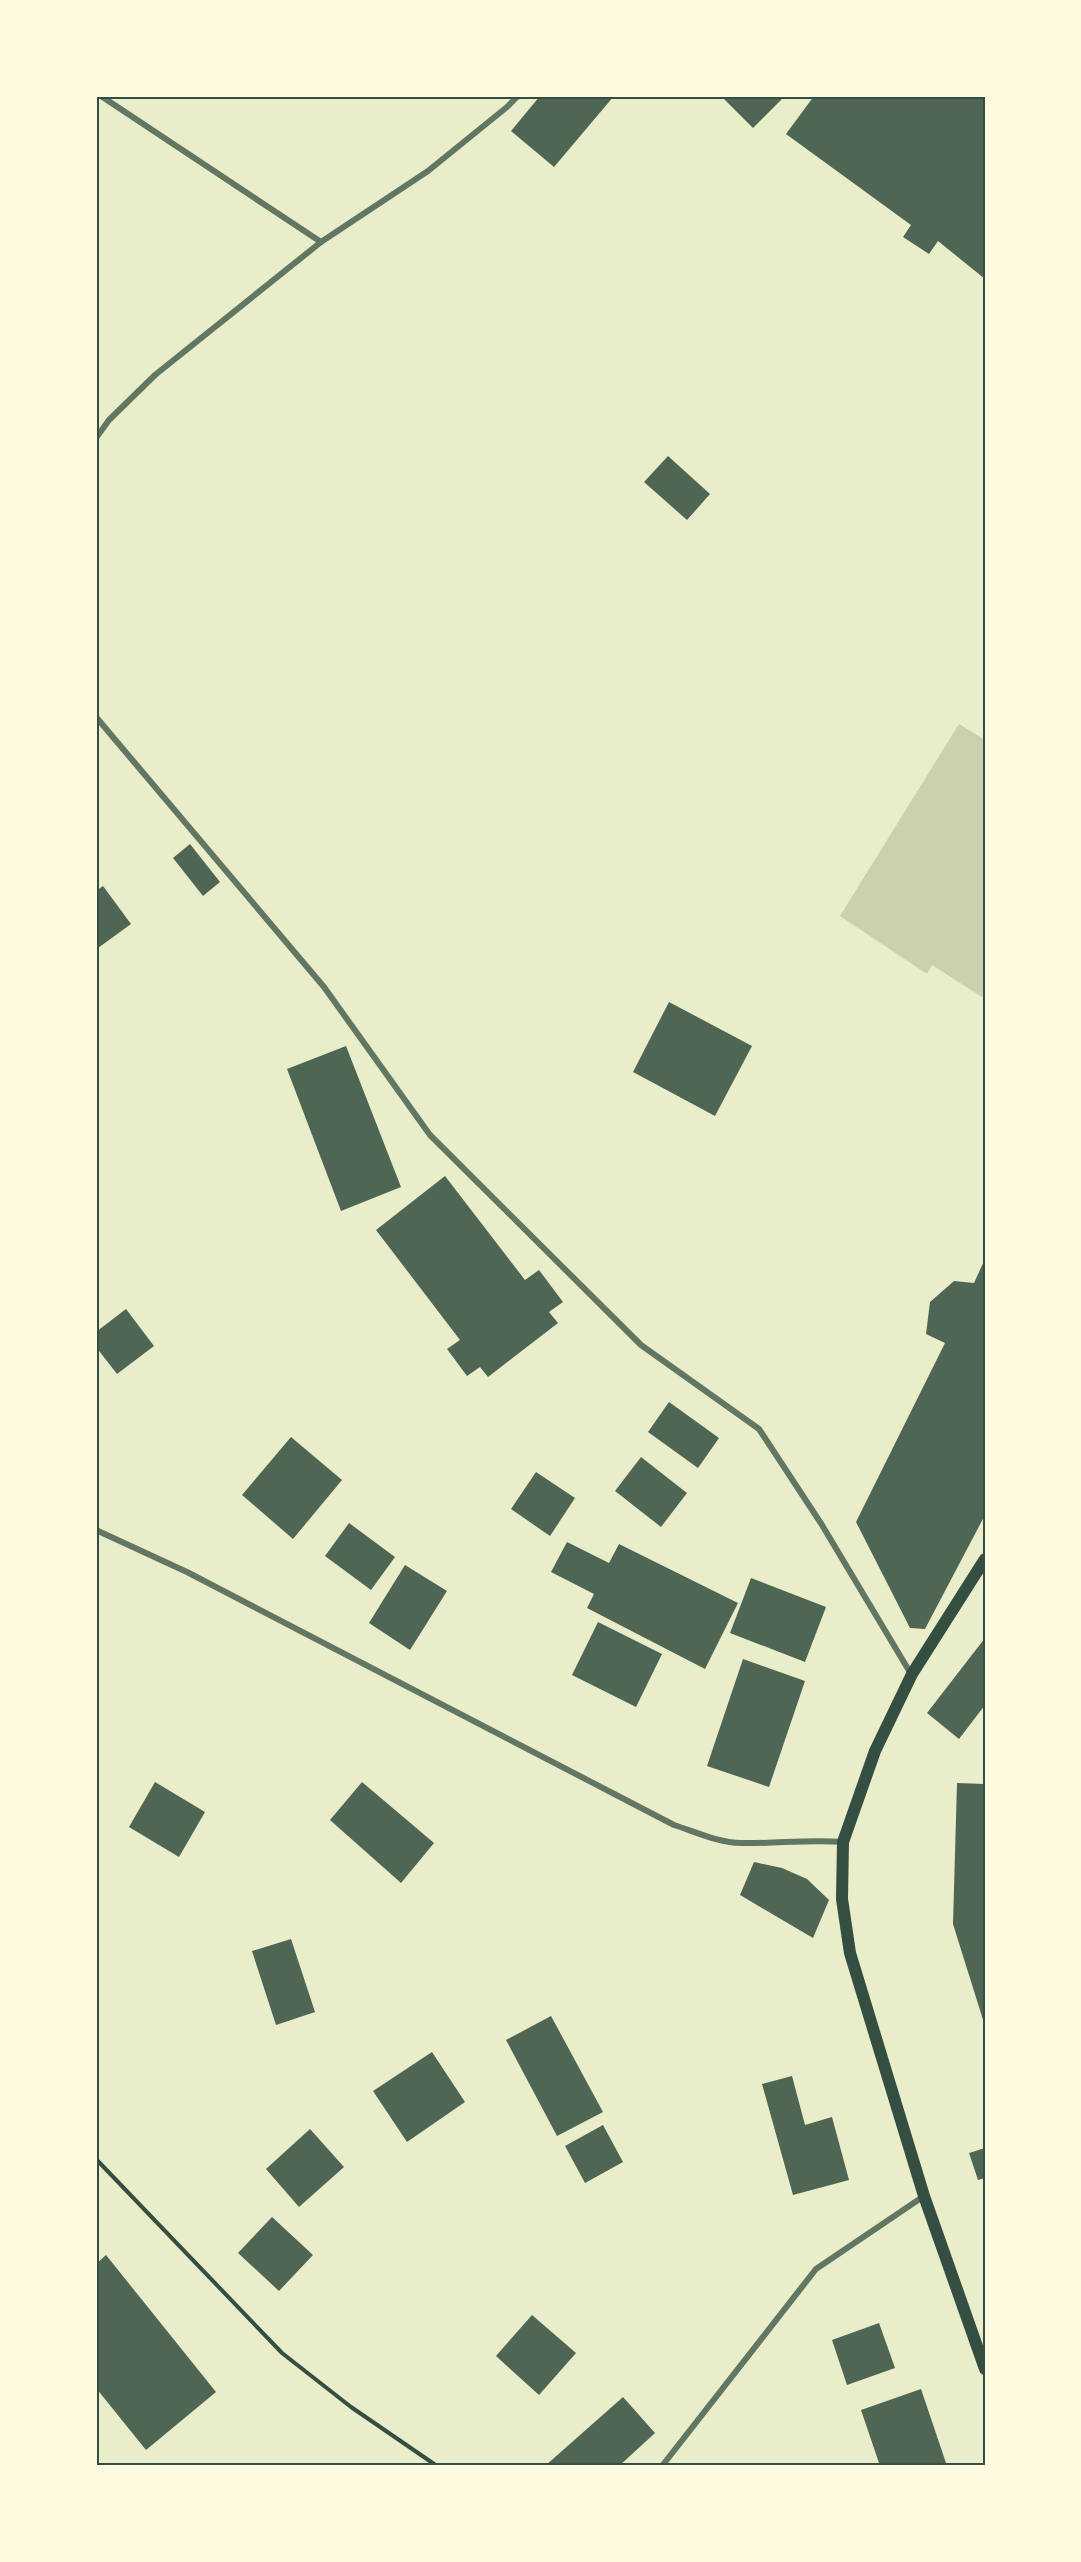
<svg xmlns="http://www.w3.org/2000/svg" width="1081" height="2562" font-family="'Asap Condensed',sans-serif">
  <rect width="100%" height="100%" fill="#e9edc9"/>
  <path fill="#cad2ad" d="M959 724 985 740V999L932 965 927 974 840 916Z"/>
  <g fill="#4f6655">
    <path d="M540 96H614L554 167 511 131Z"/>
    <path d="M721 96H785L753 128Z"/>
    <path d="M814 96H985V279L938 241 929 254 903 237 911 225 786 134Z"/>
    <path d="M668 456 710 494 687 520 644 482Z"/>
    <path d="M190 844 220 882 203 896 173 858Z"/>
    <path d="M103 886 131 924 98 948 96 891Z"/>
    <path d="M669 1002 752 1046 715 1116 633 1072Z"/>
    <path d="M346 1046 401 1187 341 1211 287 1069Z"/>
    <path d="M445 1176 525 1280 539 1270 563 1302 549 1312 558 1323 488 1377 480 1367 467 1376 447 1349 460 1340 376 1230Z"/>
    <path d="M985 1259V1515L925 1629 910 1628 856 1522 945 1343 926 1334 930 1302 954 1281 974 1283Z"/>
    <path d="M126 1309 154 1346 117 1374 96 1347V1332Z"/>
    <path d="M669 1402 719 1438 698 1468 648 1432Z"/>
    <path d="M291 1437 342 1480 293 1539 242 1495Z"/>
    <path d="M641 1457 687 1493 661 1527 615 1491Z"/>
    <path d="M536 1472 575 1498 550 1536 511 1509Z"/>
    <path d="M349 1523 395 1557 371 1590 325 1556Z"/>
    <path d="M567 1542 609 1563 619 1544 738 1603 705 1669 587 1608 594 1594 551 1572Z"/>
    <path d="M405 1565 447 1591 410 1650 369 1623Z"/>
    <path d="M751 1578 826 1607 805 1662 730 1633Z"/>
    <path d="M598 1622 662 1654 636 1707 572 1675Z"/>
    <path d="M985 1638V1705L959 1739 927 1713Z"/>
    <path d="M743 1659 805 1681 769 1787 707 1766Z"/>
    <path d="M155 1782 205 1812 179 1857 129 1827Z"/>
    <path d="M362 1782 434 1843 401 1883 330 1820Z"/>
    <path d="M957 1783 985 1784 984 2023 953 1924Z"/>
    <path d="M754 1862 782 1868 807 1879 829 1900 813 1938 740 1895Z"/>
    <path d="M291 1939 315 2012 276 2025 252 1951Z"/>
    <path d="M551 2016 603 2112 557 2136 506 2040Z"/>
    <path d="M432 2052 465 2102 407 2142 373 2091Z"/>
    <path d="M792 2076 805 2125 832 2117 849 2180 793 2195 762 2084Z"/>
    <path d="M603 2125 623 2162 585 2183 565 2146Z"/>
    <path d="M310 2129 344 2167 299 2207 266 2169Z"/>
    <path d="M985 2148V2178L978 2180 969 2153Z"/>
    <path d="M272 2217 313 2255 279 2291 238 2253Z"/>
    <path d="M106 2255 216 2392 146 2450 96 2388V2264Z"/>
    <path d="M532 2315 576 2353 539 2395 496 2356Z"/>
    <path d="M879 2323 895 2368 847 2385 832 2340Z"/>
    <path d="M921 2389 947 2466H880L861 2410Z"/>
    <path d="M623 2397 655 2433 619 2466H545Z"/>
  </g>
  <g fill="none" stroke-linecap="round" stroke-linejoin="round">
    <path stroke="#344e41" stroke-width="4" d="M96 2159 282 2353 351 2407 437 2466"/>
    <g stroke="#617663" stroke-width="6">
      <path d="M101 96 321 242"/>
      <path d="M96 438 109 420 155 375 321 242 428 171 507 107 518 96"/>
      <path d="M96 717 324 987 430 1135 641 1345 759 1429 822 1525 911 1674"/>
      <path d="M96 1530 187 1572 674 1825C696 1832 719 1843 741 1843 775 1844 809 1839 843 1842"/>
      <path d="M662 2466 816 2269 924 2196"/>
    </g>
    <path stroke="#344e41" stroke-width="12" d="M985 1559 912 1674 875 1751 843 1842 842 1899 850 1953 924 2196 985 2369"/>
  </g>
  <rect width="1081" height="2562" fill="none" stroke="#fefae0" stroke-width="195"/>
  <rect x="98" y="98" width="886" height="2366" fill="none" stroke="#344e41" stroke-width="2"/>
</svg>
